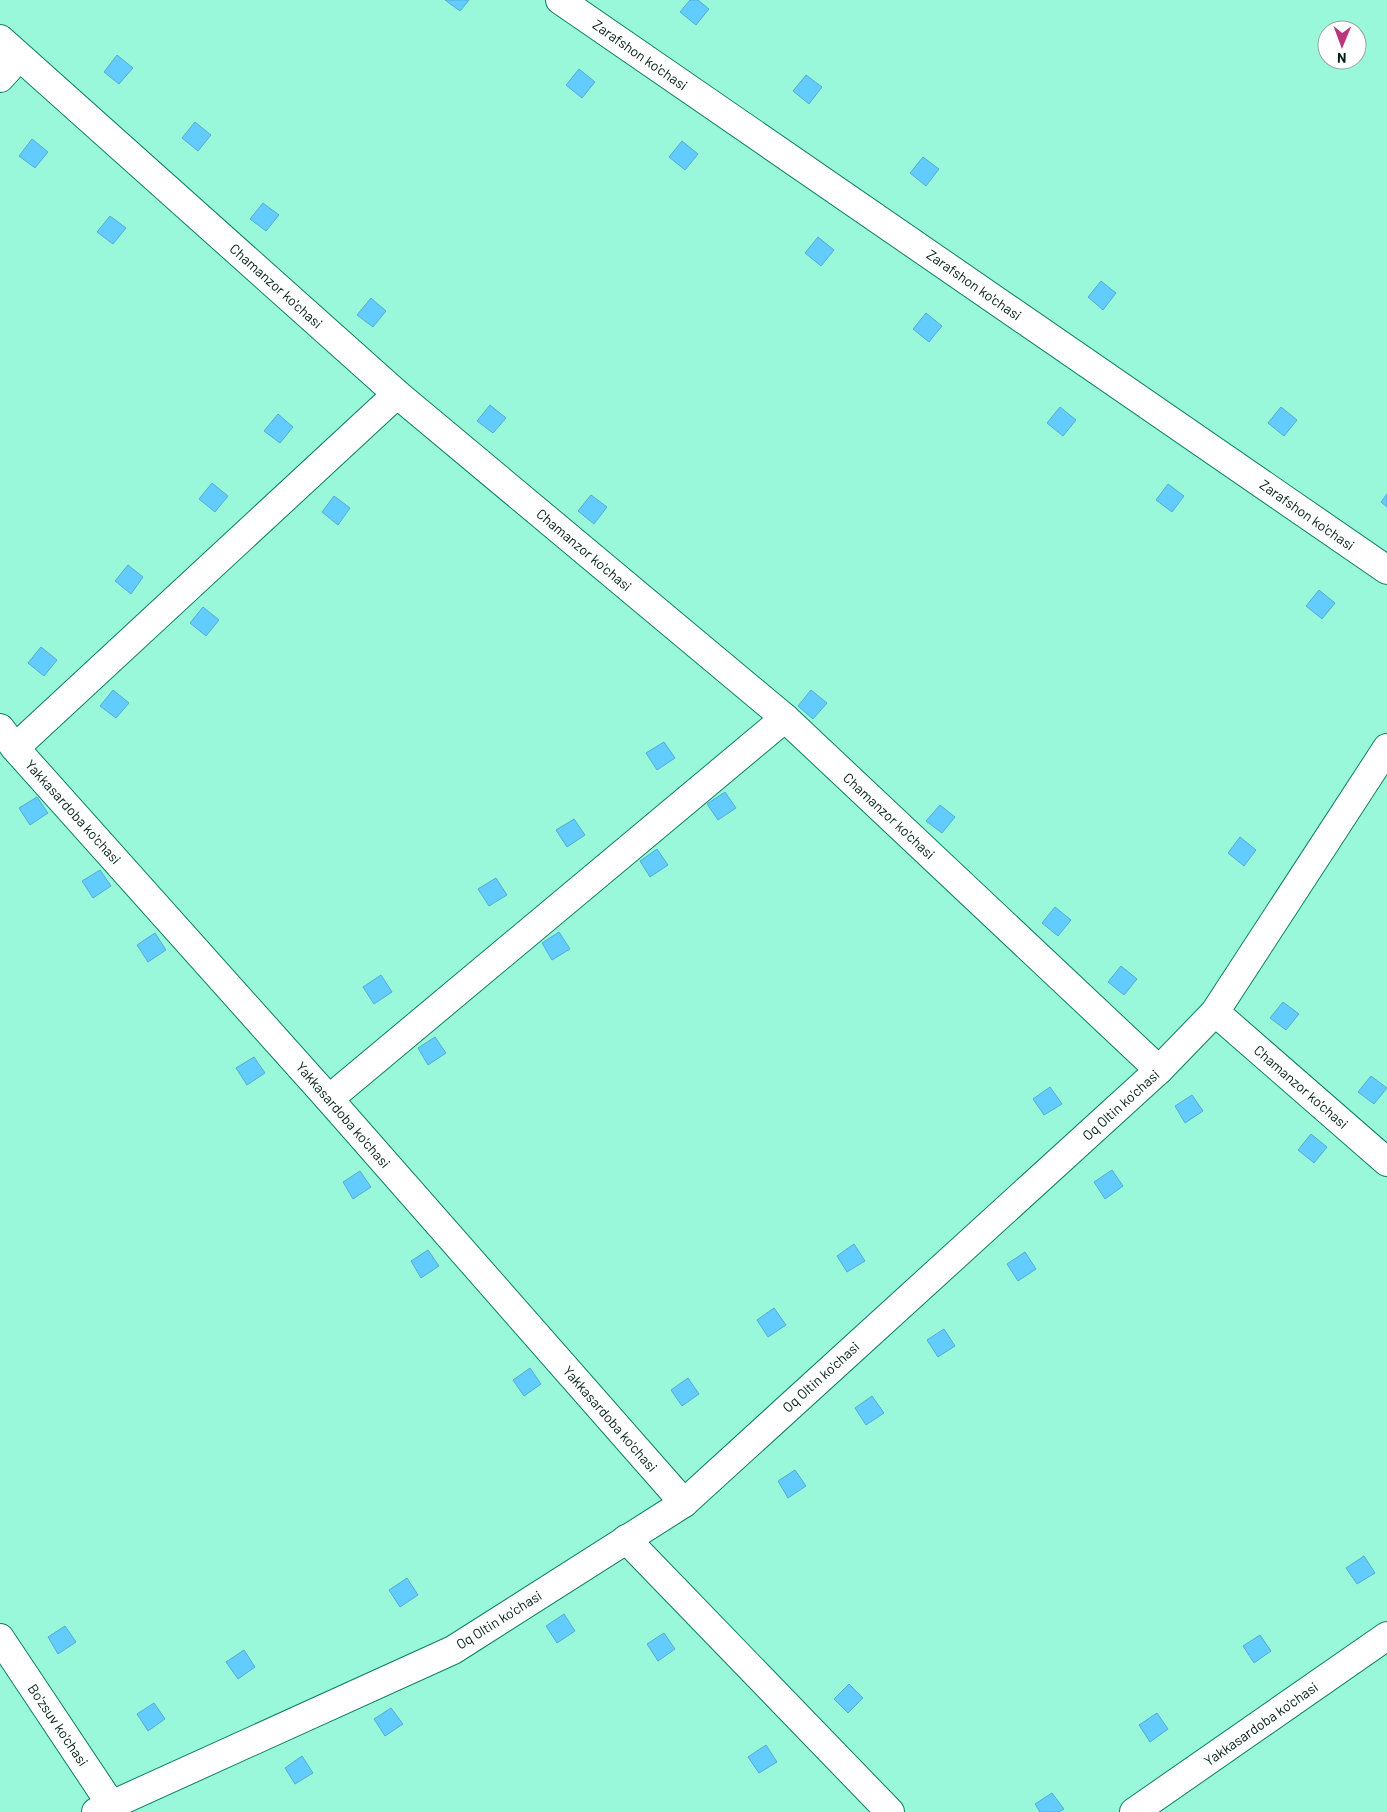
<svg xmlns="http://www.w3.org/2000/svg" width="1387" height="1812" font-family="Barlow,sans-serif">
  <rect width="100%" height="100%" fill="#99f8da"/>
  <g fill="#63ccff" stroke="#57abd3">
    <path d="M445 0H469L460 11Z"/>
    <path d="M690 0H698L709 9 696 25 680 12Z"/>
    <path d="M117 55 133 68 119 84 104 72Z"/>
    <path d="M579 69 595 82 582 98 566 85Z"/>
    <path d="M806 75 822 87 809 104 793 91Z"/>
    <path d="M195 122 211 135 198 151 182 138Z"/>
    <path d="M32 139 48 152 35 168 19 156Z"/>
    <path d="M682 141 698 154 685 170 669 157Z"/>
    <path d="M923 157 939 169 926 186 910 173Z"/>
    <path d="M263 203 279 215 266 231 250 219Z"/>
    <path d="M110 216 126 228 113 244 97 232Z"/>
    <path d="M818 237 834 250 821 266 805 253Z"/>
    <path d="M1101 281 1116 293 1103 310 1088 297Z"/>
    <path d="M371 298 386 311 373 327 357 315Z"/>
    <path d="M926 313 942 326 929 342 913 329Z"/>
    <path d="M490 405 506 418 493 433 477 421Z"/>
    <path d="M1060 407 1076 420 1063 436 1047 423Z"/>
    <path d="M1281 407 1297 420 1284 436 1268 423Z"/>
    <path d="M278 414 293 427 280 443 264 431Z"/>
    <path d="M212 483 228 496 215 512 199 499Z"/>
    <path d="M1168 484 1184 496 1172 512 1156 500Z"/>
    <path d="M1387 494V507L1381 502Z"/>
    <path d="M591 495 607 507 594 524 578 511Z"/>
    <path d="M334 496 350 508 338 525 322 512Z"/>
    <path d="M128 565 143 577 131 594 115 581Z"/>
    <path d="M1319 590 1335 603 1322 619 1306 606Z"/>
    <path d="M203 607 219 620 206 636 190 623Z"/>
    <path d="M41 647 57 660 44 676 28 663Z"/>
    <path d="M113 690 129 703 116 718 100 706Z"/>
    <path d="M811 690 827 703 813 719 798 706Z"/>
    <path d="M664 742 675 758 657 770 646 753Z"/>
    <path d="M725 792 736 808 718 820 707 804Z"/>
    <path d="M37 797 48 813 30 825 19 808Z"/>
    <path d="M940 805 955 817 942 833 926 821Z"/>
    <path d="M574 819 585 835 567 847 556 830Z"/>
    <path d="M1240 837 1256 850 1244 866 1228 853Z"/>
    <path d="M657 849 668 865 650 877 640 861Z"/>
    <path d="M100 870 111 886 93 898 82 881Z"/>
    <path d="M496 878 507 895 489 906 478 889Z"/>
    <path d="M1055 907 1071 920 1058 936 1042 923Z"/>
    <path d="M559 932 570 949 552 960 542 943Z"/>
    <path d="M155 933 166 950 148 962 137 945Z"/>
    <path d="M1121 966 1137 979 1124 995 1108 982Z"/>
    <path d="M381 975 392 992 374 1004 363 987Z"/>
    <path d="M1283 1002 1299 1014 1286 1030 1270 1018Z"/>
    <path d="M435 1037 446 1053 428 1065 418 1048Z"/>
    <path d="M254 1057 265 1073 247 1085 236 1068Z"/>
    <path d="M1371 1076 1387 1088 1374 1104 1358 1092Z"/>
    <path d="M1050 1087 1062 1104 1044 1115 1033 1099Z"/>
    <path d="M1192 1095 1203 1111 1185 1123 1175 1106Z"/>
    <path d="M1311 1134 1327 1147 1314 1163 1298 1150Z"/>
    <path d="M1112 1170 1123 1186 1105 1199 1094 1182Z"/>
    <path d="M360 1171 371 1187 353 1199 343 1182Z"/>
    <path d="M854 1244 865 1261 847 1272 837 1256Z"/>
    <path d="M428 1250 439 1266 421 1278 411 1261Z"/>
    <path d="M1025 1252 1036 1269 1018 1281 1007 1264Z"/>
    <path d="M774 1308 786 1325 768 1337 757 1320Z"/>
    <path d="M944 1329 955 1346 938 1357 927 1340Z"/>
    <path d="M530 1368 541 1384 524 1396 513 1380Z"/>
    <path d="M688 1378 699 1394 682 1406 671 1390Z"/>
    <path d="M872 1396 884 1413 866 1425 855 1408Z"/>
    <path d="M795 1470 806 1486 788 1498 778 1481Z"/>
    <path d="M1364 1556 1375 1573 1357 1584 1346 1568Z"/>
    <path d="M407 1578 418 1595 400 1607 389 1590Z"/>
    <path d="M564 1614 575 1631 557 1643 546 1626Z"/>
    <path d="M65 1626 76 1642 58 1654 48 1637Z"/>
    <path d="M664 1633 675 1649 658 1661 647 1644Z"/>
    <path d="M1260 1635 1271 1651 1254 1663 1243 1646Z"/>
    <path d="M244 1650 255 1667 238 1679 226 1662Z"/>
    <path d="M849 1684 863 1698 848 1713 834 1699Z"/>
    <path d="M154 1703 165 1719 148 1731 137 1714Z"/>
    <path d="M391 1708 403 1724 385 1736 374 1719Z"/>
    <path d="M1157 1713 1168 1729 1150 1742 1139 1725Z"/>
    <path d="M766 1745 777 1762 759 1773 748 1757Z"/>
    <path d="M302 1756 313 1773 295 1784 285 1768Z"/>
    <path d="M1052 1793 1064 1809 1059 1812H1040L1035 1804Z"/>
  </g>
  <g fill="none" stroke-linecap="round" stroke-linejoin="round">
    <defs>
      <g id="minor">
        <path d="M560 0 1387 570"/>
        <path d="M0 39 397 394 785 718 1159 1070"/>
        <path d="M0 78 19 57"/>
        <path d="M0 728 15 748 329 1099 684 1503"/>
        <path d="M15 748 397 394"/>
        <path d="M1215 1012 1387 1162"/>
        <path d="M329 1099 785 718"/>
        <path d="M626 1539 890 1812"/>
        <path d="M0 1638 116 1812"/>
        <path d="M96 1812 453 1650 684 1503 1159 1070 1215 1012 1387 748"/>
        <path d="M1134 1812 1387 1636"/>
      </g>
    </defs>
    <use href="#minor" stroke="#0d7e65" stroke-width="30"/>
    <use href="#minor" stroke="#fff" stroke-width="28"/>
  </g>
  <g text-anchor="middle" stroke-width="4.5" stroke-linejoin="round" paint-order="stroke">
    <g font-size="14" fill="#001e15" stroke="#fff">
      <text transform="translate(640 55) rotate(35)" y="5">Zarafshon ko'chasi</text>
      <text transform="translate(974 285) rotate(35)" y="5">Zarafshon ko'chasi</text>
      <text transform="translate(276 286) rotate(42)" y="5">Chamanzor ko'chasi</text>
      <text transform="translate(1307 515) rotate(35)" y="5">Zarafshon ko'chasi</text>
      <text transform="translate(584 550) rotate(40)" y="5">Chamanzor ko'chasi</text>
      <text transform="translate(73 812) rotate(48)" y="5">Yakkasardoba ko'chasi</text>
      <text transform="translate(889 816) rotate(43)" y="5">Chamanzor ko'chasi</text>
      <text transform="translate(1301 1087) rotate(41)" y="5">Chamanzor ko'chasi</text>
      <text transform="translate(1121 1105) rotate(-42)" y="5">Oq Oltin ko'chasi</text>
      <text transform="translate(343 1115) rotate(49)" y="5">Yakkasardoba ko'chasi</text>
      <text transform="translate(821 1377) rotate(-42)" y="5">Oq Oltin ko'chasi</text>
      <text transform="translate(610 1419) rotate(49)" y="5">Yakkasardoba ko'chasi</text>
      <text transform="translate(499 1620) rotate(-32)" y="5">Oq Oltin ko'chasi</text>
      <text transform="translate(1261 1724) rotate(-35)" y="5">Yakkasardoba ko'chasi</text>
      <text transform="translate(58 1725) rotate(56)" y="5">Bo'zsuv ko'chasi</text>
    </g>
  </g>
  <g transform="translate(1342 45) rotate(181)"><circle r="24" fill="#ffffff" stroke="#99a5a1"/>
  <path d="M0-4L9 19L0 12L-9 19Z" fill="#ba377d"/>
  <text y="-8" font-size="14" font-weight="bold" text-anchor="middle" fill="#001e15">N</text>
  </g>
</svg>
